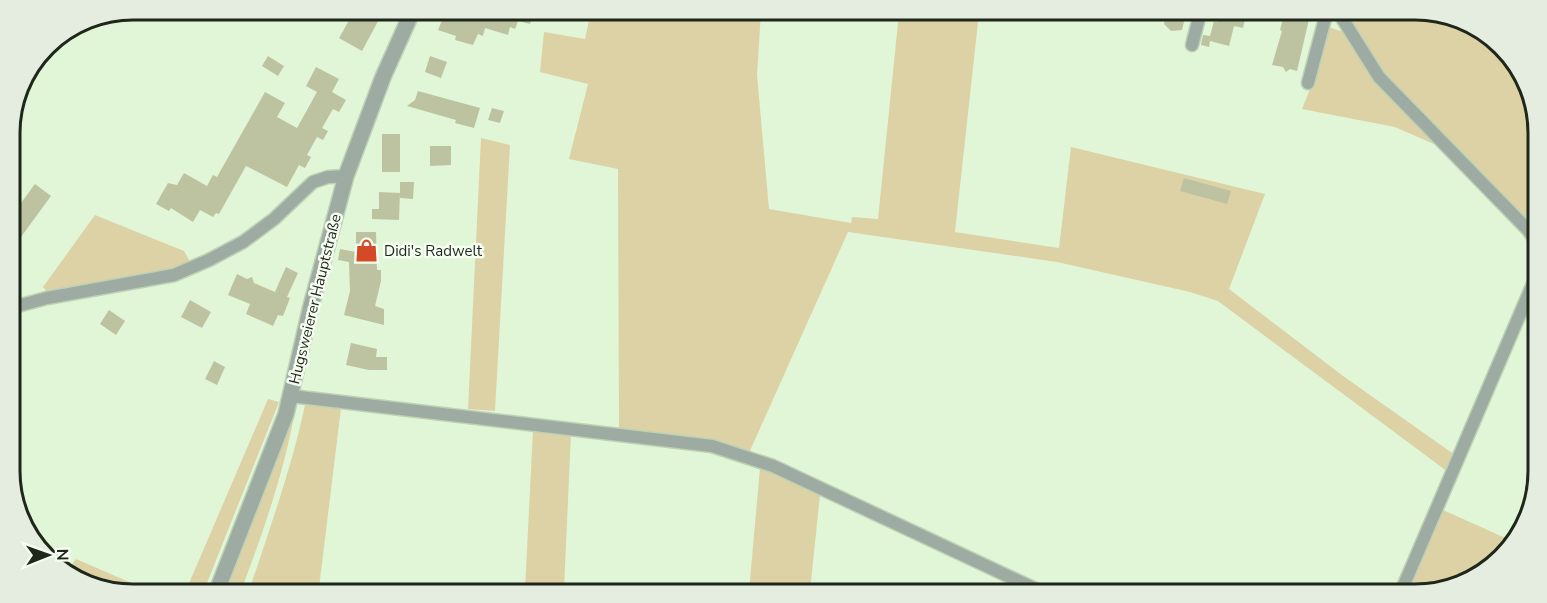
<svg xmlns="http://www.w3.org/2000/svg" width="1547" height="603" font-family="'Nunito Sans',sans-serif">
  <rect width="100%" height="100%" fill="#e0f6d6"/>
  <g fill="#ddd2a6">
    <path d="M591 11 761 12 757 75 769 209 851 223 852 217 878 219 899 13H979L955 232 1059 248 1071 147 1265 194 1229 289 1343 376 1455 455 1448 472 1218 301 1190 292 1057 262 848 232 749 453 713 441 619 429 618 169 569 159 588 84 540 72 544 32 585 39Z"/>
    <path d="M1349 15 1455 16 1508 51 1537 116 1535 232 1379 73 1362 44Z"/>
    <path d="M1328 27 1344 32 1443 148 1395 127 1302 109 1311 87Z"/>
    <path d="M481 138 510 145 495 411 468 409Z"/>
    <path d="M95 215 184 251 189 260V264L160 275 48 293 43 287Z"/>
    <path d="M268 399 279 402 205 588H187Z"/>
    <path d="M305 405 341 408 319 588H250C270 527 292 467 305 405Z"/>
    <path d="M292 410 295 411C284 472 264 530 242 588H227L273 469Z"/>
    <path d="M533 430 571 433 564 590 525 589Z"/>
    <path d="M760 468 820 495 810 591H749Z"/>
    <path d="M1443 510 1510 540 1489 569 1422 594H1406Z"/>
    <path d="M76 559 143 588 92 587 67 571Z"/>
  </g>
  <g fill="#bdc3a1">
    <path d="M355 10H384L362 51 339 38Z"/>
    <path d="M446 11H534L530 24 518 21 515 29 510 27 508 35 485 28 483 36 478 34 473 45 455 40 456 36 438 30Z"/>
    <path d="M1166 14H1186L1182 30 1171 31 1164 24Z"/>
    <path d="M1219 14 1246 15 1243 28 1234 26 1229 46 1210 41 1209 47 1201 45 1203 35 1210 36 1214 21 1217 22Z"/>
    <path d="M1284 15H1310L1297 71 1290 69 1286 72 1283 67 1272 65 1282 31 1280 30Z"/>
    <path d="M268 56 284 66 278 76 262 66Z"/>
    <path d="M430 56 447 62 441 78 425 72Z"/>
    <path d="M316 67 339 79 332 92 346 100 339 112 333 109 322 128 328 131 323 140 317 137 307 155 311 157 305 168 299 165 287 187 246 166 219 214 216 213 213 217 200 210 193 222 171 208 169 211 156 204 168 183 177 185 184 173 207 186 213 175 217 177 265 92 285 103 277 117 297 128 317 92 306 86Z"/>
    <path d="M418 91 480 108 474 128 455 123 456 120 407 106 415 100Z"/>
    <path d="M492 108 504 111 500 123 488 120Z"/>
    <rect x="382" y="134" width="18" height="38"/>
    <path d="M430 146H451V165L430 166Z"/>
    <path d="M1184 178 1231 191 1227 204 1180 191Z"/>
    <path d="M400 182H414L413 199 400 198Z"/>
    <path d="M35 184 51 196 10 252V218Z"/>
    <path d="M379 192 400 193 399 220 372 219V209H379Z"/>
    <path d="M356 232H376L377 270H381V281L375 306 384 309V325L344 315 350 291 349 262 338 260 340 249 356 252Z"/>
    <path d="M286 267 298 273 287 297 290 298 283 316 278 315 273 326 246 314 250 304 228 295 237 274 247 279 252 277 254 283 275 292Z"/>
    <path d="M190 300 211 312 202 328 181 317Z"/>
    <path d="M109 310 125 321 116 335 100 324Z"/>
    <path d="M351 343 377 349 376 357H387V370H369L346 365Z"/>
    <path d="M214 361 225 367 217 385 205 379Z"/>
  </g>
  <g fill="none" stroke-linecap="round" stroke-linejoin="round">
    <defs>
      <g id="minor">
        <path d="M1340 15 1379 77 1528 230 1535 240"/>
        <path d="M1192 45 1200 14"/>
        <path d="M1308 83 1326 15"/>
        <path d="M10 308 47 298 174 275 209 260 243 242 274 219 313 182 328 177 346 176"/>
        <path d="M291 396 712 446 773 466 1042 592"/>
        <path d="M1400 594 1535 279"/>
      </g>
      <path id="tertiary" d="M218 588 286 414 311 306 346 176 383 77 413 10"/>
    </defs>
    <use href="#minor" stroke="#bdd1b4" stroke-width="15"/>
    <use href="#tertiary" stroke="#bdd1b4" stroke-width="18"/>
    <use href="#minor" stroke="#9daba2" stroke-width="12"/>
    <use href="#tertiary" stroke="#9daba2" stroke-width="15"/>
  </g>
  <defs>
    <symbol id="shop-bare" viewBox="-9 -9 18 18"><path d="M-5-2.5h2.3a2.7 3.5 0 0 1 5.4 0H5L5.5 6h-11ZM-1.5-2.5h3a1.5 2.3 0 0 0-3 0Z" fill="#d44a27" stroke="#f6fef2" stroke-width="2.5" paint-order="stroke"/></symbol>
  </defs>
  <g fill-rule="evenodd">
    <use href="#shop-bare" x="350" y="234" width="33" height="33"/>
  </g>
  <g text-anchor="middle" stroke-width="5" stroke-linejoin="round" paint-order="stroke">
    <g font-size="15" fill="#1f271b" stroke="#f6fef2" text-anchor="start">
      <text x="384" y="256">Didi's Radwelt</text>
    </g>
    <g font-size="15" fill="#1f271b" stroke="#f6fef2">
      <text transform="translate(315 299) rotate(-76)" y="5">Hugsweierer Hauptstraße</text>
    </g>
  </g>
  <path d="M0 0H1547V603H0ZM133 20H1415A113 113 0 0 1 1528 133V471A113 113 0 0 1 1415 584H133A113 113 0 0 1 20 471V133A113 113 0 0 1 133 20Z" fill="#e5ede1" fill-rule="evenodd"/>
  <path fill="none" stroke="#1f271b" stroke-width="3" d="M133 20H1415A113 113 0 0 1 1528 133V471A113 113 0 0 1 1415 584H133A113 113 0 0 1 20 471V133A113 113 0 0 1 133 20Z"/>
  <g transform="translate(48 555) rotate(89)" stroke="#f6fef2" stroke-width="4.5" paint-order="stroke">
  <path d="M0-4.5L10 22L0 15L-10 22Z" fill="#1f271b"/>
  <text y="-9" font-size="16" font-weight="bold" text-anchor="middle" fill="#1f271b">N</text>
  </g>
</svg>
